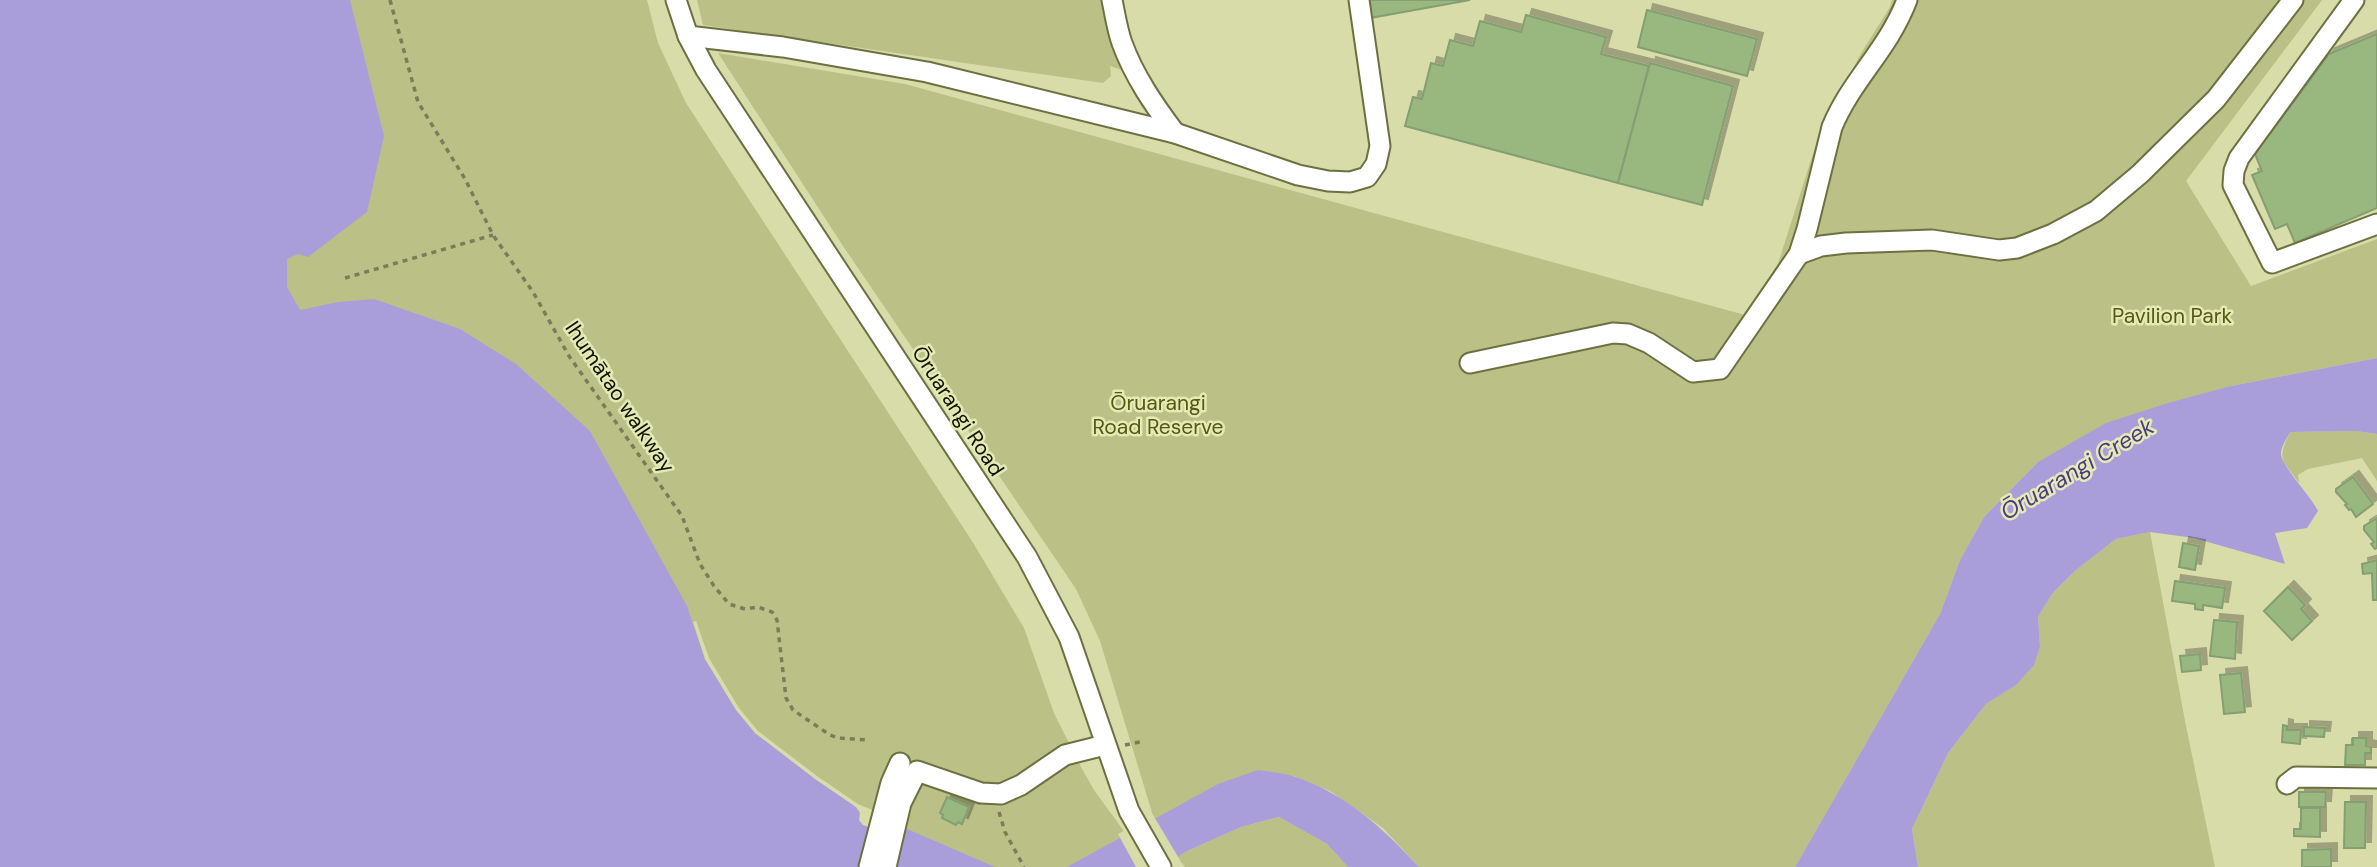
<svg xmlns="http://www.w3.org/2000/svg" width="2377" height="867" font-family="'DM Sans',sans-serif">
  <defs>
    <filter id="shadow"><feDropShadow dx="6" dy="-6" stdDeviation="0" flood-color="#0004"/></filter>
  </defs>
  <rect width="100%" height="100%" fill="#d7dca9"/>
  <g fill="#bbc086">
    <path d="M0 0H647L658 43 686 103 972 541 1024 628 1054 713 1081 767 1094 790 1126 834 1154 819 1100 641 1076 589 843 246 718 53 905 84 1745 315 1776 270 1819 135 1860 55 1890 7 1892 0H2322L2186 181 2251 286 2377 239V358L2231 386 2038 462 1984 517 1960 560 1940 614 1795 867H1419L1383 828 1330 791 1294 776 1185 852 1241 827 1279 817 1327 844 1348 867H1185L1177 857 1164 867H0Z"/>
    <path d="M697 0H1103L1122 70 1110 66 1111 76 1103 83 703 25Z"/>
    <path d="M2356 431 2377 434V481L2362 458 2308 469 2298 475 2299 483C2281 458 2277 461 2290 432Z"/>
    <path d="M2150 532 2185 721 2215 867H1918L1912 829 1948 753 1986 704 2016 685 2040 646 2038 617 2052 594 2076 570 2116 539Z"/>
  </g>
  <g fill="#a99ed9">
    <path d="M0 0H350L384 136 367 212 308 257 298 254 287 259V287L300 310 338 302 374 299 460 329 516 364 590 431 687 606 705 659 755 733 856 807 995 867H0Z"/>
    <path d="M2377 358V434L2356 431 2290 432C2287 438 2281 447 2281 453 2280 465 2312 497 2318 511L2307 528 2275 533 2285 564 2194 538 2150 532 2116 539 2076 570 2052 594 2038 617 2040 646 2034 665 2016 685 1986 704 1948 753 1912 829 1918 867H1795L1940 614 1960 560 1984 517 2038 462 2106 423 2168 403 2231 386Z"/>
    <path d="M1258 770C1271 772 1284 773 1296 777 1346 794 1384 829 1419 867H1348L1327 844 1279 817 1241 827 1185 852 1164 867H1067L1218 784Z"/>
  </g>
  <g fill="#d7dca9">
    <path d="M696 621 709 658 739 708 758 731 817 776 858 804 877 812 869 827 863 825 859 820 860 813 856 807 815 779 755 733 736 710 705 659 693 622Z"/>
    <path d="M1153 815 1180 860 1170 867H1136L1118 834Z"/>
  </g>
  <g fill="#98b880" stroke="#859e72" stroke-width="2" filter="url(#shadow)">
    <path d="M1367 0H1470L1370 18Z"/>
    <path d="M1647 10 1757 39 1747 76 1638 47Z"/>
    <path d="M1526 15 1606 37 1601 54 1649 66 1618 183 1405 126 1413 97 1422 99 1431 63 1443 66 1450 40 1473 46 1480 21 1521 32Z"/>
    <path d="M2377 34V208L2295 243 2287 224 2275 229 2252 175 2262 171 2255 154 2329 54Z"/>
    <path d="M1650 63 1733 86 1702 205 1618 183Z"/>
    <path d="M2353 477 2373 504 2356 517 2351 509 2349 510 2345 505 2347 504 2336 492V489Z"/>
    <path d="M2377 518V548L2375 549 2371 544 2374 542 2364 530V526Z"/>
    <path d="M2183 543 2199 546 2195 570 2179 567Z"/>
    <path d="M2377 560V600H2373L2372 573 2363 574 2362 564Z"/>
    <path d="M2175 581 2225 588 2222 608 2203 605V610L2195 609V604L2172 601Z"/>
    <path d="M2288 587 2305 605 2301 609 2312 621 2292 640 2264 611Z"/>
    <path d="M2214 620 2237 622 2235 659 2210 656Z"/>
    <path d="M2200 654 2201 670 2182 672 2180 656Z"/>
    <path d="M2241 673 2245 712 2224 714 2220 675Z"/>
    <path d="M2283 725 2287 726V730H2301L2300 744 2282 742Z"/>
    <path d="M2304 727 2325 728 2324 737 2304 736Z"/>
    <path d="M2353 738H2366V746L2371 747V753H2365V765H2345L2346 745H2353Z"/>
    <path d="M2299 792H2326L2325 807H2299Z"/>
    <path d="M947 797 969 807 962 824 958 822 956 825 942 818 943 815 940 813Z"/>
    <path d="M2345 802H2366L2365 848H2344Z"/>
    <path d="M2301 808H2320V837L2294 836V829H2301Z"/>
    <path d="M2331 849V867H2302V850Z"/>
  </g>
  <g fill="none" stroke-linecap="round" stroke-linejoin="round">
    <defs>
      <g id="minor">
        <path d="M676 0 688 36 706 70 1027 557 1069 637 1129 811 1161 867"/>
        <path d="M1112 0C1115 14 1117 29 1122 43 1134 76 1154 105 1175 133"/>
        <path d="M2354 0 2239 158 2234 171 2233 185 2272 263 2377 224"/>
        <path d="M688 36 783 47 927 72 1175 133 1298 175 1328 181 1350 182 1367 177 1376 164 1380 146 1359 0"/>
        <path d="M1799 254 1821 246 1846 243 1932 240 1999 250 2017 248 2053 234 2096 211 2140 174 2216 99 2293 0"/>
        <path d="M1470 363 1613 333 1628 334 1649 343 1693 372 1720 369 1799 254 1807 229 1832 127C1852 79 1888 50 1907 0"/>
        <path d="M2287 784 2296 777 2377 778"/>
        <path d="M869 867 891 783 900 763"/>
        <path d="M886 867 901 803 917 771 981 793 1001 794 1021 785 1065 755 1105 745"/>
      </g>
    </defs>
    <use href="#minor" stroke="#6d7041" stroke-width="23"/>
    <g stroke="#797d5a" stroke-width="3.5" stroke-dasharray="5 5" stroke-linecap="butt">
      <path d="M390 0 418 102 465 179 493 235 533 292 569 356 682 516 700 564 714 586 729 604 745 609 758 607 772 612 777 620 786 698 793 710 830 735 838 738 868 740"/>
      <path d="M345 278 493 235"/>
      <path d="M1125 745 1140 742"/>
      <path d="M999 812 1005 832 1024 867"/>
    </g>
    <use href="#minor" stroke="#fff" stroke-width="19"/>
  </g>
  <g text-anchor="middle" stroke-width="5" stroke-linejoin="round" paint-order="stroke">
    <g font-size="21" fill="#565910" stroke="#e4eab5">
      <text x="2172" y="323">Pavilion Park</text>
      <text x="1158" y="410">Ōruarangi<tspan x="1158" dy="24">Road Reserve</tspan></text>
    </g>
    <g font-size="21" fill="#121302" stroke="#e4eab5">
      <text transform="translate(620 397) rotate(56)" y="7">Ihumātao walkway</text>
      <text transform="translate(958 411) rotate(57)" y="7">Ōruarangi Road</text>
    </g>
    <g font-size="23" font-style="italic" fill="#4d3b82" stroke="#e4eab5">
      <text transform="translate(2077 469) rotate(-31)" y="8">Ōruarangi Creek</text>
    </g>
  </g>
</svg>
